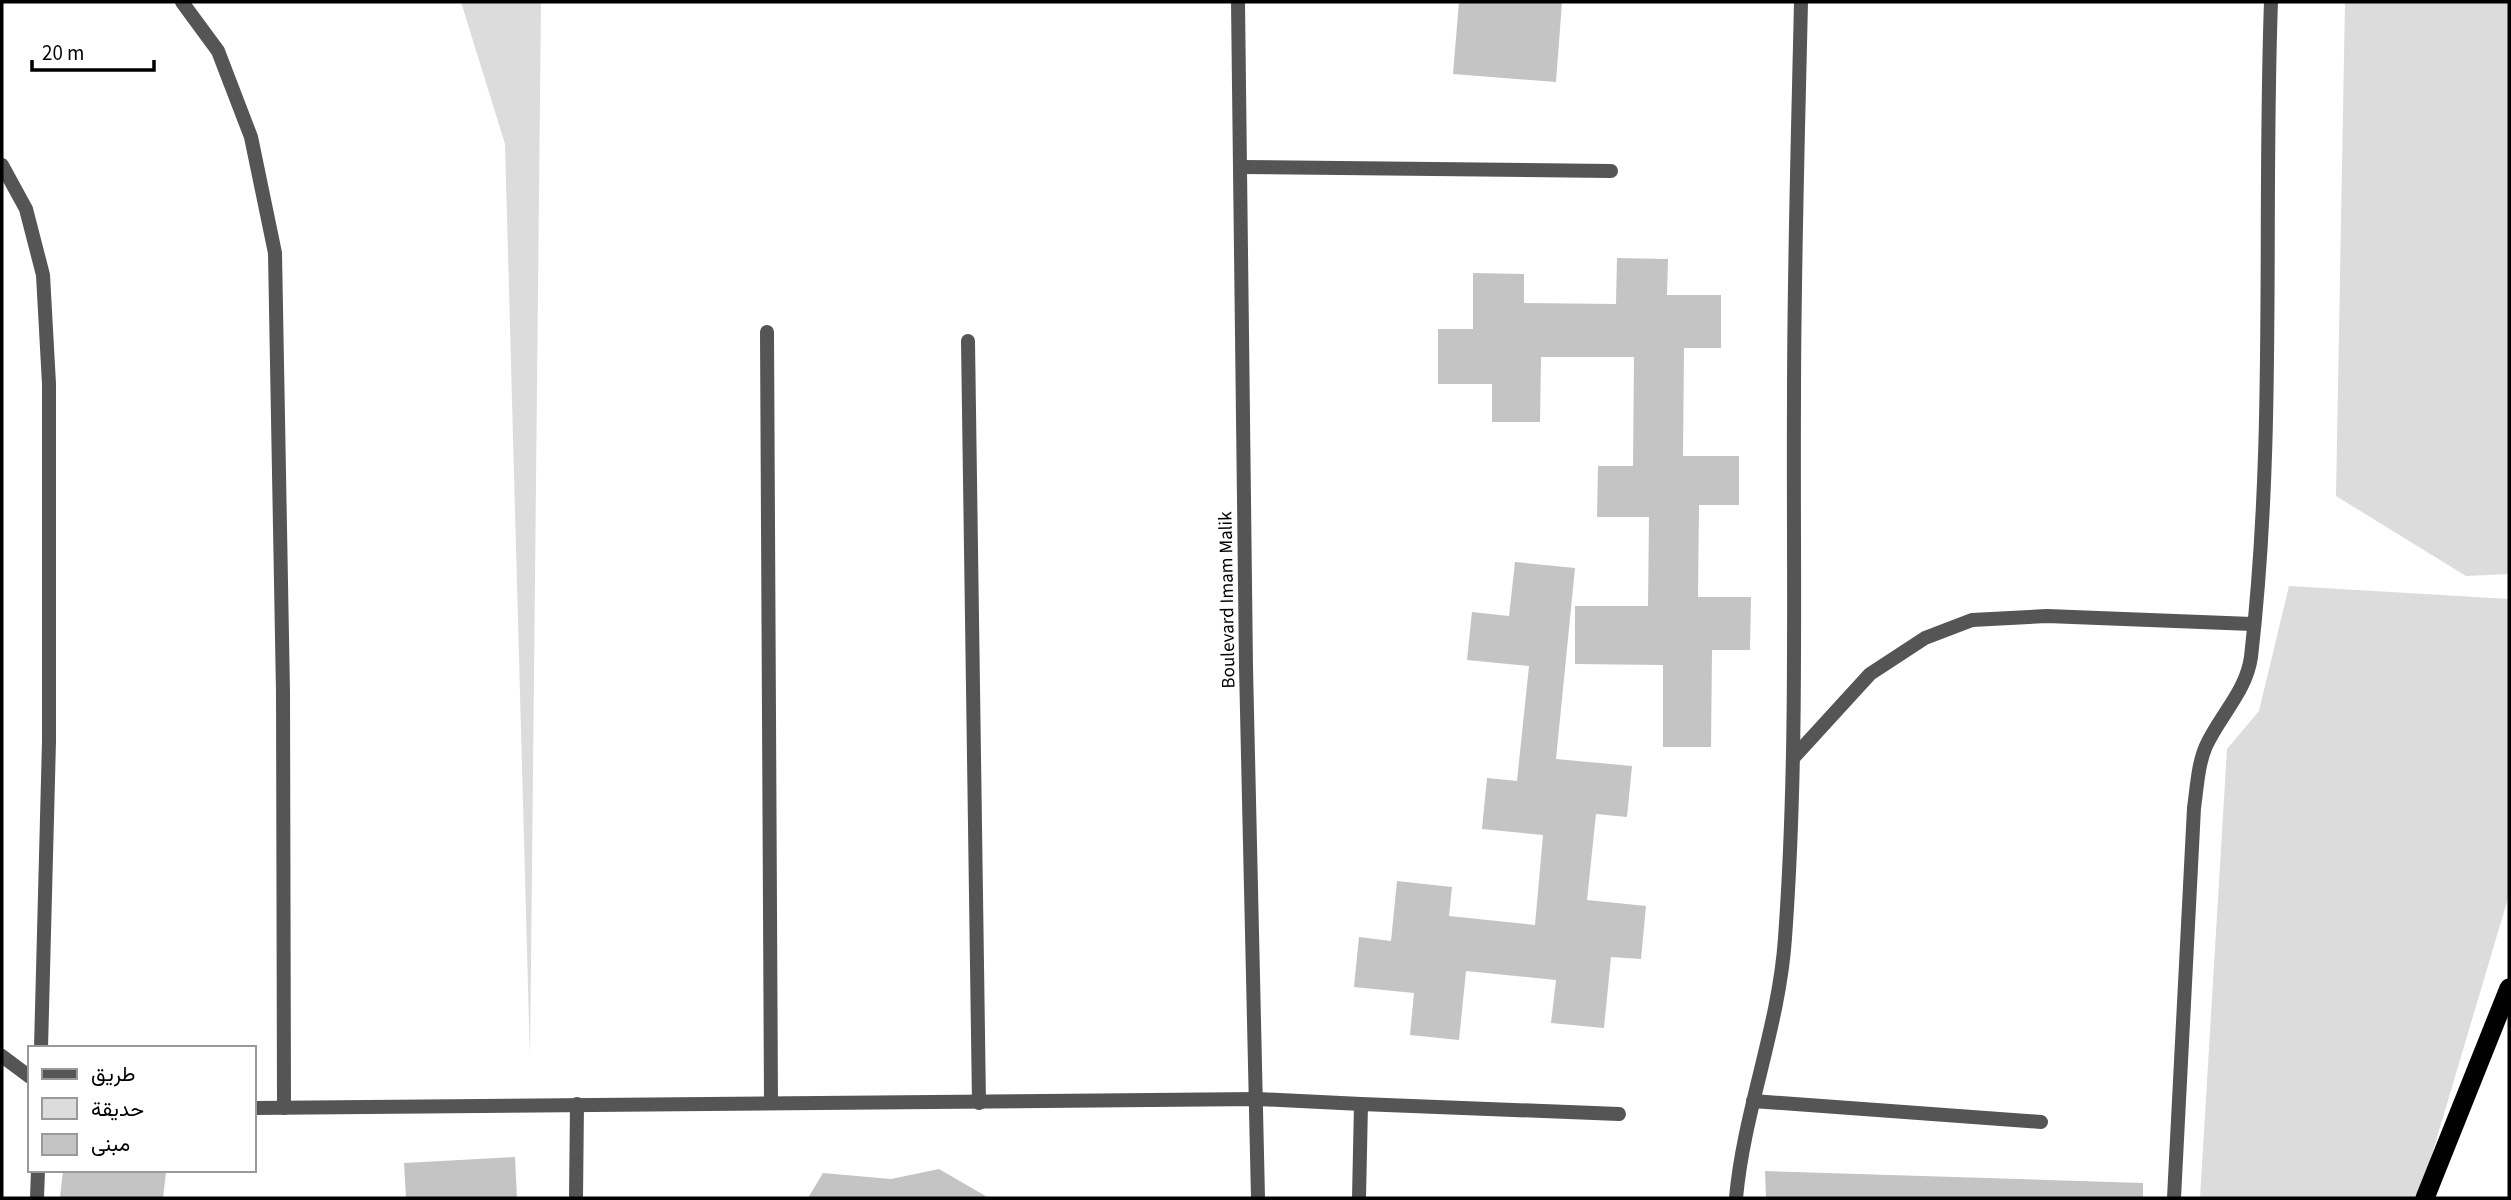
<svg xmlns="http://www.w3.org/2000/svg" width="2511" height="1200" font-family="'Source Sans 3',Vazirmatn,sans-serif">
  <rect width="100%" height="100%" fill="#fff"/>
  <g fill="#dcdcdc">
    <path d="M461 2H541L530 1060 505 144Z"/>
    <path d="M2345 2H2509V574L2466 576 2336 496Z"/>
    <path d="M2289 586 2509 599V895L2419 1198H2200L2227 749 2259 711Z"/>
  </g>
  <g fill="#c4c4c4">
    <path d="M1459 2H1562L1556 82 1453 74Z"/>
    <path d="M1617 258 1668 259 1667 295H1721V348H1684L1683 456H1739V505H1699L1698 597H1751L1750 650H1712L1711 747H1663V665L1575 664V606H1648L1649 517H1597L1598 466H1633L1634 357H1541L1540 422H1492V384H1438V329H1473V273L1524 274V303L1616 304Z"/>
    <path d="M1515 562 1575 568 1556 759 1632 766 1627 817 1596 814 1587 900 1646 906 1641 959 1611 957 1604 1028 1551 1023 1556 980 1466 971 1459 1040 1410 1035 1414 993 1354 987 1359 937 1391 941 1397 881 1452 887 1449 916 1535 925 1543 835 1482 829 1487 778 1517 781 1529 666 1467 660 1472 612 1509 616Z"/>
    <path d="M515 1157 517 1198H406L404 1163Z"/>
    <path d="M939 1169 989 1198H808L823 1173 891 1179Z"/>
    <path d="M63 1170 166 1172 163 1198H60Z"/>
    <path d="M1765 1171 2143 1183V1198H1766Z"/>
  </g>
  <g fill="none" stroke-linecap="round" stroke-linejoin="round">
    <g stroke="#555" stroke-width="14">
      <path d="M182 2 218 51 251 137 275 253 283 692 284 1108"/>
      <path d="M2 165 26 209 43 275 49 384V741L41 1048"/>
      <path d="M1241 167 1611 171"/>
      <path d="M767 332 771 1103"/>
      <path d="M968 341 979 1103"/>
      <path d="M1795 756 1870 674 1925 638 1972 620 2047 616 2252 624"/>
      <path d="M2 1056 30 1077"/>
      <path d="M1753 1101 2041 1122"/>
      <path d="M1361 1104 1619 1114"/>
      <path d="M254 1108 1258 1099 1361 1104 1359 1198"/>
      <path d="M37 1198 38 1170"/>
      <path d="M576 1198 577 1104"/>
      <path d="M1736 1198C1744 1110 1779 1027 1785 938 1798 758 1793 580 1794 400 1794 267 1798 135 1801 2"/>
      <path d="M2174 1198 2194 808C2197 787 2198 764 2206 746 2220 715 2246 692 2251 657 2276 439 2263 220 2271 2"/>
    </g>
    <path stroke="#555" stroke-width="14" d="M1238 2 1246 667 1258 1198"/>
    <path stroke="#000" stroke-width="19" d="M2425 1198 2509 988"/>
  </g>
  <g text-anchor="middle" stroke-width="6" stroke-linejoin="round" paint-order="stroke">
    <g font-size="19" fill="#000" stroke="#fff">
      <text transform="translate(1226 600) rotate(-91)" y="7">Boulevard Imam Malik</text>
    </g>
  </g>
  <rect width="2511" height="1200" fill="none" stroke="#000000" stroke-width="7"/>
  <rect x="28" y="1046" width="228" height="126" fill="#ffffff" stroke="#999999" stroke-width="2"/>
  <rect x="42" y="1069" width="35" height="10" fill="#555555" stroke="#999999" stroke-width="2"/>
  <text x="91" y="1081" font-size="21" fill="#000000">طريق</text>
  <rect x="42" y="1098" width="35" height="21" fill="#dcdcdc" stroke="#999999" stroke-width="2"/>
  <text x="91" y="1116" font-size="21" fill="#000000">حديقة</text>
  <rect x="42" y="1134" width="35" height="21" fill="#c4c4c4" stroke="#999999" stroke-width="2"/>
  <text x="91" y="1151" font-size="21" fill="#000000">مبنى</text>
  <path d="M32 60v10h122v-10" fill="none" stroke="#000000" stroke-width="3.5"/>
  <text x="42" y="60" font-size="21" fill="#000000" stroke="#ffffff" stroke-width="5" paint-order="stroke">20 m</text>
</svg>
